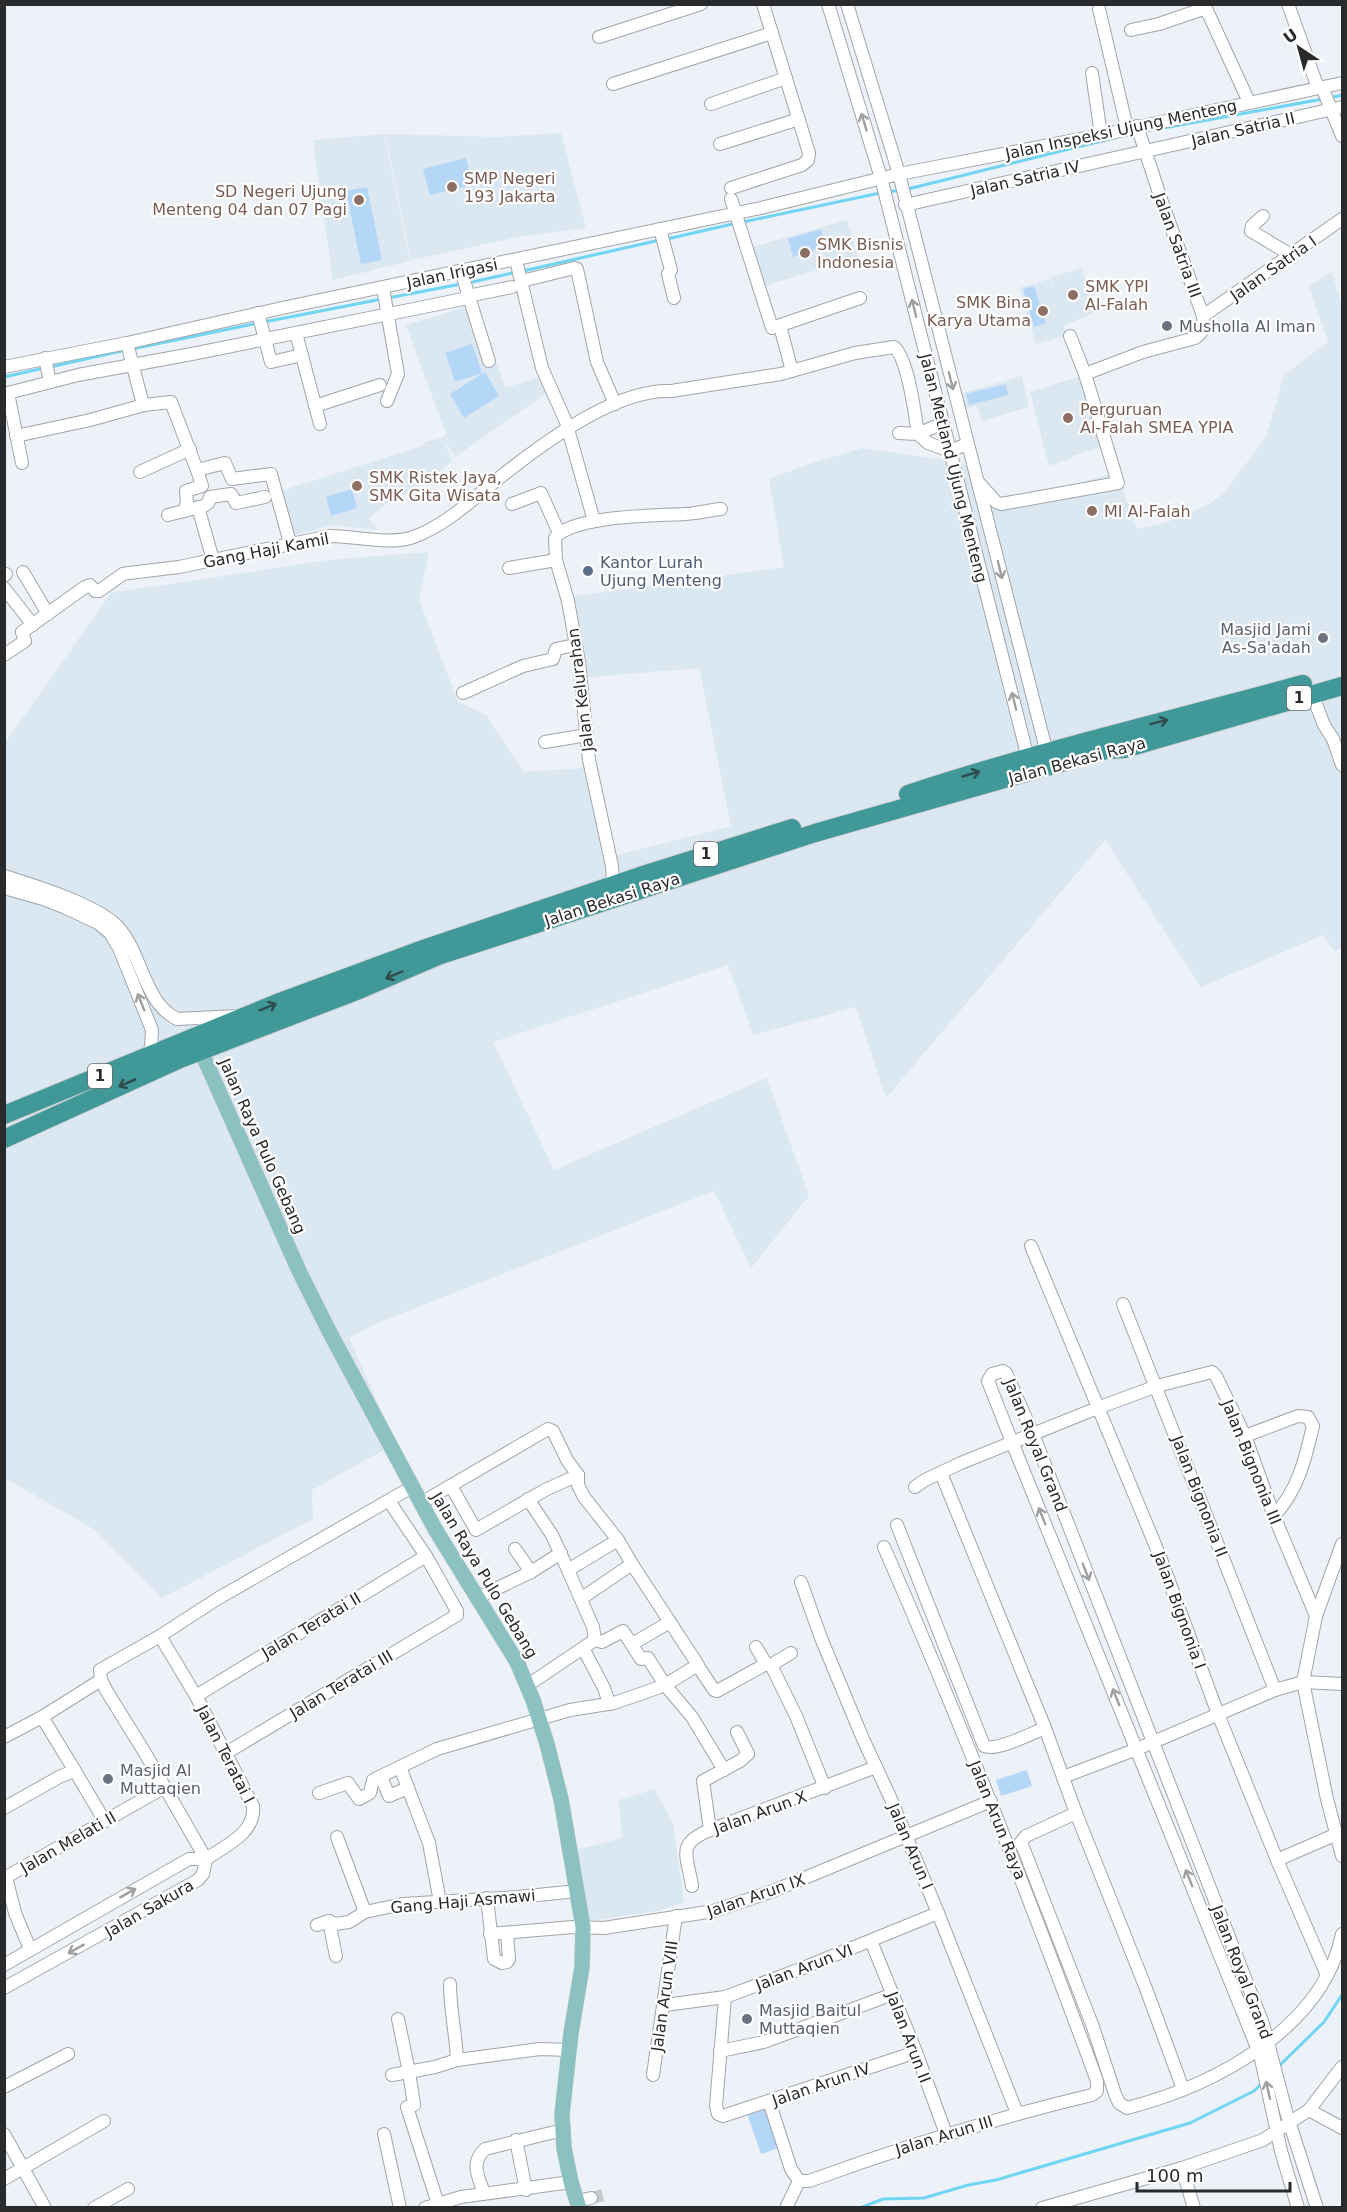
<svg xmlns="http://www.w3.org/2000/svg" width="1347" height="2212" font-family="'DejaVu Sans',sans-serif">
  <rect width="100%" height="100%" fill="#ecf2f7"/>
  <g fill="#dbe7f1">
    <path d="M561 133 586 228 519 237 411 260 385 134 497 137Z"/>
    <path d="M384 134 410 261 333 280 313 140Z"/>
    <path d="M847 220 858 258 763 286 752 247Z"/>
    <path d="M1082 268 1095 312 1064 326 1067 335 1036 344 1019 288 1049 279 1054 292 1050 277Z"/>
    <path d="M1332 272 1342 308V948L1334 951 1323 935 1201 987 1105 840 886 1098 856 1007 753 1035 728 965 493 1042 554 1170 767 1078 809 1196 751 1268 714 1191 380 1322 349 1338 396 1443 312 1490 313 1519 162 1598 95 1530 5 1478V743L111 593 328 560 429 552 419 600 458 702 486 715 524 772 585 768 606 858 731 826 699 668 580 678 568 597 784 567 769 479 807 465 862 448 979 465 992 509 1053 494V491L1116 472 1137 529 1165 523 1209 504 1224 493 1266 437 1284 375 1328 342 1309 286Z"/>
    <path d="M476 304 505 388 543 376 551 390 455 457 444 440 452 461 427 482 385 505 369 518 377 530 333 525 294 535 281 491 425 445V442L442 438 446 434 406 325Z"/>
    <path d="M1084 375 1109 445 1072 456V458L1049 466 1030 392Z"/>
    <path d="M1022 376 1029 407 982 421 977 406 966 408 962 393Z"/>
    <path d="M655 1789 673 1824 684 1902 658 1911 588 1921 576 1850 622 1838 619 1800Z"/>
  </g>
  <g fill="#b4d6f7">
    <path d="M466 158 472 185 430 195 423 169Z"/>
    <path d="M367 187 382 260 361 264 346 191Z"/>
    <path d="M821 229 826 246 793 257 788 239Z"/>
    <path d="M1034 286 1046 323 1034 327 1023 289Z"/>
    <path d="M472 344 482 373 455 382 445 353Z"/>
    <path d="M485 372 499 396 464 418 450 394Z"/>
    <path d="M1006 384 1008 395 969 405 966 394Z"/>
    <path d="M352 489 357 508 331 516 326 497Z"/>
    <path d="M1027 1770 1032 1786 1001 1796 996 1780Z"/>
    <path d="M768 2106 782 2147 761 2154 747 2113Z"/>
  </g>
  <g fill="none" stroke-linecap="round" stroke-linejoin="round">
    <g stroke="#70d5f3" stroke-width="3">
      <path d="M1330 98 1342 95"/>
      <path d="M1158 129 1323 99"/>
      <path d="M908 189 1114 138"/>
      <path d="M887 192 901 190"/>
      <path d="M743 222 880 193"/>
      <path d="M667 239 737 223"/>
      <path d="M523 271 660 240"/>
      <path d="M468 283 517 272"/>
      <path d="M388 298 461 284"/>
      <path d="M264 322 382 299"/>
      <path d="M132 349 258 323"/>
      <path d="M50 367 126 350"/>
      <path d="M4 377 44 368"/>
      <path d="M1278 2067 1324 2022 1342 1995"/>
      <path d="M860 2208 883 2199 924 2198 968 2185 996 2180 1190 2123 1254 2091 1263 2082"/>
    </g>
    <path stroke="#c5cace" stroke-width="12" stroke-dasharray="12 6" stroke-linecap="butt" d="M591 2198 605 2195"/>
    <defs>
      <g id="minor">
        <path d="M828 4 881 178 1028 758"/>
        <path d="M847 4 899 174 1047 753"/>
        <path d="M1204 4 1249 102"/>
        <path d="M1288 4 1318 88"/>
        <path d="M1099 9 1127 128"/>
        <path d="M1131 30 1159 24 1206 8"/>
        <path d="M599 37 701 4"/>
        <path d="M1092 73 1101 135"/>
        <path d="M613 84 772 33"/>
        <path d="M1322 87 1342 136"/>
        <path d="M711 104 786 78"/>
        <path d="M720 144 799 119"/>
        <path d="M731 188 802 165 808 160 809 153 763 4"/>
        <path d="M731 199 772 328 860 298"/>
        <path d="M905 205 1342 107"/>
        <path d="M1263 216 1252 226 1251 231 1291 255"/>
        <path d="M660 229 671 270 668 274 674 298"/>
        <path d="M516 260 542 368 566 422 594 521"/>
        <path d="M461 271 489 361"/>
        <path d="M522 281 574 268 577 269 597 362 615 404"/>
        <path d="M383 288 398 374 387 401"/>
        <path d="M468 296 512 287"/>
        <path d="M258 313 271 362 302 355"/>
        <path d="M1203 316 1342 219"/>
        <path d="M780 326 792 371"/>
        <path d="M296 333 320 424"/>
        <path d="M127 343 143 405"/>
        <path d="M45 358 50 382"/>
        <path d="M4 367 127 343 282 308 761 208 899 174 1101 135 1342 83"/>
        <path d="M1085 374 1143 352 1195 338C1204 332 1204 326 1203 316L1162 202 1137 126"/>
        <path d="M8 393 22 463"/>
        <path d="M4 394 78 375 197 353 468 298"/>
        <path d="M315 406 380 385"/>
        <path d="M899 433 918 434 928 443 950 451 967 444"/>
        <path d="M16 436 90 420 144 405 171 402 197 470 225 463 232 479 271 474 290 543"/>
        <path d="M140 472 190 449"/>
        <path d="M979 483 996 502 1001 504 1118 483 1085 374 1070 336"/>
        <path d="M512 504 541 493 559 533"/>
        <path d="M198 507 213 560"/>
        <path d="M184 511 187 503 186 491 202 486 197 470"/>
        <path d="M168 515 204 506 208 503 210 497 231 494 236 503 265 497"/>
        <path d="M509 568 556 560"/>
        <path d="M23 572 48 614"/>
        <path d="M4 576 6 574"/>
        <path d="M4 588 33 625"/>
        <path d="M4 655 25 641 22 632 85 587 90 585 95 591H99L123 574 129 573 179 567 330 536C356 536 393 546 416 536 447 524 473 499 498 479 540 445 616 388 671 391L781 374 855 353 894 347C908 358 915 414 918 434L943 423"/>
        <path d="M463 693 523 666 553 659 556 649 575 645"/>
        <path d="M1312 694 1324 725 1333 739 1342 765"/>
        <path d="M545 742 587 735"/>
        <path d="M4 876C33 885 98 905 118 927 142 953 144 1003 177 1019L237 1016"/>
        <path d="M613 885 612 866 589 760 579 662 568 601 556 560 555 538C573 515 656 516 684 514 696 514 709 510 721 509"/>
        <path d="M4 888 43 899 66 908 98 923 110 933 119 948 152 1030 151 1048 146 1057"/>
        <path d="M1031 1246 1159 1554 1218 1714 1277 1860 1327 1975"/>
        <path d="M1123 1304 1275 1690"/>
        <path d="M1245 1436 1298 1416 1308 1417 1313 1426C1305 1460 1298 1490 1274 1516"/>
        <path d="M941 1473 1045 1728 1076 1813 1145 1986 1183 2089"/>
        <path d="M451 1486 476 1530 545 1490 578 1475"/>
        <path d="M915 1487 925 1480 961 1463 1100 1407 1157 1386 1212 1372 1216 1376 1245 1436 1274 1516 1316 1616"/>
        <path d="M528 1499 552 1535 568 1570 618 1540"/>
        <path d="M421 1503 548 1429 553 1431 567 1460 578 1475"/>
        <path d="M897 1525 984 1746C996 1752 1032 1733 1045 1728"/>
        <path d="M1342 1544 1316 1616 1303 1682 1327 1799 1342 1856"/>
        <path d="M515 1549 531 1572"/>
        <path d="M568 1570 593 1627 595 1640"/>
        <path d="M801 1582 821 1638 863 1739 890 1797 938 1913 1017 2113"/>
        <path d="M477 1598 531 1572 561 1553"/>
        <path d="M582 1598 632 1564"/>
        <path d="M160 1636 196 1696 253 1806C256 1833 225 1846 206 1859"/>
        <path d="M632 1644 670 1622"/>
        <path d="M756 1647 766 1664 771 1665 796 1716 825 1788"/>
        <path d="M771 1665 791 1653"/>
        <path d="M700 1669 714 1690 717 1691 766 1664"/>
        <path d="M528 1685 583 1648"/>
        <path d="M196 1696 426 1556"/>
        <path d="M609 1703 604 1688 583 1648 595 1640 602 1642 623 1631 641 1659 648 1658 665 1685 692 1717 724 1770"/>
        <path d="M4 1737 42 1717 101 1680"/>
        <path d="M226 1753 457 1615V1611L426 1556 389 1501"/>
        <path d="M400 1767 429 1843 440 1902"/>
        <path d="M75 1771 104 1820"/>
        <path d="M381 1777 389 1796 408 1788"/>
        <path d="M1063 1777 1137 1749 1275 1690 1303 1682 1342 1684"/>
        <path d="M319 1793 348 1783 359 1799 370 1793 373 1780 437 1749 570 1710 614 1703 646 1692 665 1685 698 1665 632 1564 618 1540 584 1497 578 1485V1475"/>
        <path d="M4 1808 61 1776 75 1771 42 1717"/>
        <path d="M1076 1813 1026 1836 1021 1842 1093 2027 1115 2094 1119 2103 1127 2108C1213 2086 1323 2029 1342 1934"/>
        <path d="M710 1830 703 1781 740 1761 748 1754 737 1732"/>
        <path d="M337 1837 365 1912"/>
        <path d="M206 1859 145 1753 106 1690 101 1680 100 1670 160 1636 217 1599 412 1487"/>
        <path d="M1277 1860 1337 1834"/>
        <path d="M692 1886C687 1854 676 1844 710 1830L876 1767"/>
        <path d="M487 1898 494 1959 502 1963 507 1962 509 1959 507 1933"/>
        <path d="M329 1921 336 1956"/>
        <path d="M317 1925 329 1921 335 1924 349 1922 365 1912 403 1904 518 1897 577 1891"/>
        <path d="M490 1934 573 1927 604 1928 714 1911 773 1891 991 1801"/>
        <path d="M871 1941 916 2052 946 2134"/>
        <path d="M30 1949 15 1913 6 1877 165 1787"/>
        <path d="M4 1965 189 1859H206"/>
        <path d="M450 1984C450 2010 456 2034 457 2060"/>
        <path d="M4 1988 198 1880 203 1874 206 1859"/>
        <path d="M725 1997 716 2106 718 2114 723 2116 916 2052"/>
        <path d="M665 2005 725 1997 798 1970 938 1913"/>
        <path d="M398 2019 409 2072 414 2105 407 2107 438 2204"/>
        <path d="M720 2051 764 2042 893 1994"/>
        <path d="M392 2075 435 2067 457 2060 540 2049 569 2050"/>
        <path d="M653 2075 676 1916"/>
        <path d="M4 2087 68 2054"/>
        <path d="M769 2101 791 2169 799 2181 786 2208"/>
        <path d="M1309 2110 1342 2128"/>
        <path d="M4 2134 45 2208"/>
        <path d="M384 2134 400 2208"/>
        <path d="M516 2140 526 2190"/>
        <path d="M1182 2168 1194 2208"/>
        <path d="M4 2179 104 2121"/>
        <path d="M799 2181H809C902 2147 995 2118 1092 2095L1097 2091V2081C1031 1901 961 1723 884 1547"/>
        <path d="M484 2193C478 2176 470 2163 485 2149L563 2130"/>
        <path d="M577 2201 591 2198"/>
        <path d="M94 2208 128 2189"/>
        <path d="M425 2208 461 2197 571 2182"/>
        <path d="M1042 2208 1182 2168 1263 2140 1309 2110 1342 2067"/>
        <path d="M1298 2208 1281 2151 1261 2059 1254 2040 1012 1442 988 1381 992 1374 1003 1371 1006 1373 1033 1434 1263 2024 1287 2115 1317 2208"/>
      </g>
      <path id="major" d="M197 1042 300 1273 329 1331 435 1529 517 1662 533 1700 547 1744 561 1799 583 1927 582 1967 571 2033 562 2114 564 2148 571 2182 579 2208"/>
      <g id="highway">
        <path d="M908 794C1038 751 1171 720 1303 684"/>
        <path d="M4 1115 277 1003 426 948 646 874 792 828"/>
        <path d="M4 1139 180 1059 359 990 438 956 815 833 1106 750 1124 749 1342 686"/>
      </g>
    </defs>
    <use href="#minor" stroke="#a0a5aa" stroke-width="14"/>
    <use href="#major" stroke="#d0d0d1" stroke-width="16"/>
    <use href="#highway" stroke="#d0d0d1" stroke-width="20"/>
    <use href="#minor" stroke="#fff" stroke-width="12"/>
    <use href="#major" stroke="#8cc1c1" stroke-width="15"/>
    <use href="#highway" stroke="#409898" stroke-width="18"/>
  </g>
  <defs><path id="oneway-shaft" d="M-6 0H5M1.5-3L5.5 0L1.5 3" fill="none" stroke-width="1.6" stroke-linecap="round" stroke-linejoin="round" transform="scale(1.5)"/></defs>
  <g stroke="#9e9fa0">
    <use href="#oneway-shaft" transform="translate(864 122) rotate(-107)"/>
    <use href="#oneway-shaft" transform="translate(914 308) rotate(-104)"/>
    <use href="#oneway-shaft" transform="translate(951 381) rotate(76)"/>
    <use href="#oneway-shaft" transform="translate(1000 570) rotate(76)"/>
    <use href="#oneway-shaft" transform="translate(1014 701) rotate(-104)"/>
    <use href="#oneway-shaft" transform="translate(141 1002) rotate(-112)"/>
    <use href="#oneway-shaft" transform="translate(1042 1516) rotate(-112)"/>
    <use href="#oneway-shaft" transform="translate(1086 1572) rotate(69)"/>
    <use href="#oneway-shaft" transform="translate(1116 1697) rotate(-112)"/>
    <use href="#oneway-shaft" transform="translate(1189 1878) rotate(-112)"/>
    <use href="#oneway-shaft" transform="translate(128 1893) rotate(-29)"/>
    <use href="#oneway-shaft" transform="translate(76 1949) rotate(151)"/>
    <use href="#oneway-shaft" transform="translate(1268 2090) rotate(-103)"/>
  </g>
  <g stroke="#2f4b4c">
    <use href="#oneway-shaft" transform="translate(1159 722) rotate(-14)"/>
    <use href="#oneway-shaft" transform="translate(971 774) rotate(-16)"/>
    <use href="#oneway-shaft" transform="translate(394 975) rotate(157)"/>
    <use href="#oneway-shaft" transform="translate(268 1007) rotate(-22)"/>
    <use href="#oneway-shaft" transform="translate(127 1083) rotate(156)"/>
  </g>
  <g fill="#8d6e63" stroke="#fefefe" stroke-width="2">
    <circle cx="452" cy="187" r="6"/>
    <circle cx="359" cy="200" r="6"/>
    <circle cx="805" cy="253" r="6"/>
    <circle cx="1073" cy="295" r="6"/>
    <circle cx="1043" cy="311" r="6"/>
    <circle cx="1068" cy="418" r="6"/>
    <circle cx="357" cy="486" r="6"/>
    <circle cx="1092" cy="511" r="6"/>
  </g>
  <g fill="#6b7280" stroke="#fefefe" stroke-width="2">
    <circle cx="1167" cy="326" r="6"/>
    <circle cx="1323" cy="638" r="6"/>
    <circle cx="108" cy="1779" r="6"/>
    <circle cx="747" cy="2019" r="6"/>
  </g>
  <circle fill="#5c6f8a" stroke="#fefefe" stroke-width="2" cx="588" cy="571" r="6"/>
  <g text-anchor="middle" stroke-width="4.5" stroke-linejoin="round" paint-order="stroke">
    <g fill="#fefefe" stroke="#686a6b" stroke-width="1.5">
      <rect x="1287" y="686" width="24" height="24" rx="4.5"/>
      <rect x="694" y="842" width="24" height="24" rx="4.5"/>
      <rect x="88" y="1064" width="24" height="24" rx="4.5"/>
    </g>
    <g font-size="15" font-weight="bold" fill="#282a2c">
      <text x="1299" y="703">1</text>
      <text x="706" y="859">1</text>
      <text x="100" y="1081">1</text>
    </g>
    <g font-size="16" fill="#282a2c" stroke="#fefefe">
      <text transform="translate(1121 129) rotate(-12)" y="6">Jalan Inspeksi Ujung Menteng</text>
      <text transform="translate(1243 129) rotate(-13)" y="6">Jalan Satria II</text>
      <text transform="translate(1025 178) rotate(-13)" y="6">Jalan Satria IV</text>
      <text transform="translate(1178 245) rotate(70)" y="6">Jalan Satria III</text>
      <text transform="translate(1273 268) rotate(-35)" y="6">Jalan Satria I</text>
      <text transform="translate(452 273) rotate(-12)" y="6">Jalan Irigasi</text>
      <text transform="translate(954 468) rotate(76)" y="6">Jalan Metland Ujung Menteng</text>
      <text transform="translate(266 550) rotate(-11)" y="6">Gang Haji Kamil</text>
      <text transform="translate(580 690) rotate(-97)" y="6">Jalan Kelurahan</text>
      <text transform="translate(1077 760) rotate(-15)" y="6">Jalan Bekasi Raya</text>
      <text transform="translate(612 899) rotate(-18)" y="6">Jalan Bekasi Raya</text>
      <text transform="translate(263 1146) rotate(66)" y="6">Jalan Raya Pulo Gebang</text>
      <text transform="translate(1036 1445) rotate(68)" y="6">Jalan Royal Grand</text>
      <text transform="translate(1252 1462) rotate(68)" y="6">Jalan Bignonia III</text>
      <text transform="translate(1200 1496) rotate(69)" y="6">Jalan Bignonia II</text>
      <text transform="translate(485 1575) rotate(59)" y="6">Jalan Raya Pulo Gebang</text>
      <text transform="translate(1180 1610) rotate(70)" y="6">Jalan Bignonia I</text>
      <text transform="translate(311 1625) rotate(-31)" y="6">Jalan Teratai II</text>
      <text transform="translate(341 1684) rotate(-31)" y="6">Jalan Teratai III</text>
      <text transform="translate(226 1754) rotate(63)" y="6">Jalan Teratai I</text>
      <text transform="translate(760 1812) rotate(-20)" y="6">Jalan Arun X</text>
      <text transform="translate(998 1820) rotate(68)" y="6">Jalan Arun Raya</text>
      <text transform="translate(68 1842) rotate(-30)" y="6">Jalan Melati II</text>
      <text transform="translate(911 1846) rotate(67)" y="6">Jalan Arun I</text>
      <text transform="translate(756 1895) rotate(-19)" y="6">Jalan Arun IX</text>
      <text transform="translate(463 1901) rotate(-5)" y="6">Gang Haji Asmawi</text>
      <text transform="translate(149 1908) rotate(-30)" y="6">Jalan Sakura</text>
      <text transform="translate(804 1967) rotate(-21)" y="6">Jalan Arun VI</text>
      <text transform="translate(1242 1972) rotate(69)" y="6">Jalan Royal Grand</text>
      <text transform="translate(664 1996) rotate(-82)" y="6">Jalan Arun VIII</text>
      <text transform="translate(909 2037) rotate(69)" y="6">Jalan Arun II</text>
      <text transform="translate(821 2084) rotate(-19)" y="6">Jalan Arun IV</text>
      <text transform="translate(944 2135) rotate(-17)" y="6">Jalan Arun III</text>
    </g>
    <g font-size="16" fill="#785e54" stroke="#fefefe" text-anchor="start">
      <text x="464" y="184">SMP Negeri<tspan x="464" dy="18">193 Jakarta</tspan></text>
      <text x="347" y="197" text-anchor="end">SD Negeri Ujung<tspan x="347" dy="18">Menteng 04 dan 07 Pagi</tspan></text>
      <text x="817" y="250">SMK Bisnis<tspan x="817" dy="18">Indonesia</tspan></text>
      <text x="1085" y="292">SMK YPI<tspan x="1085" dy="18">Al-Falah</tspan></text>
      <text x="1031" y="308" text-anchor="end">SMK Bina<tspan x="1031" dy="18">Karya Utama</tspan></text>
      <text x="1080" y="415">Perguruan<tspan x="1080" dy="18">Al-Falah SMEA YPIA</tspan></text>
      <text x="369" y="483">SMK Ristek Jaya,<tspan x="369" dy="18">SMK Gita Wisata</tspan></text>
      <text x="1104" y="517">MI Al-Falah</text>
    </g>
    <g font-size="16" fill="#5b616d" stroke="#fefefe" text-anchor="start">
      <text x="1179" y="332">Musholla Al Iman</text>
      <text x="1311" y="635" text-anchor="end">Masjid Jami<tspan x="1311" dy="18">As-Sa'adah</tspan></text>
      <text x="120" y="1776">Masjid Al<tspan x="120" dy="18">Muttaqien</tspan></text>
      <text x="759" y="2016">Masjid Baitul<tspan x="759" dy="18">Muttaqien</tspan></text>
    </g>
    <g font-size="16" fill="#4e5e75" stroke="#fefefe" text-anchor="start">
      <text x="600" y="568">Kantor Lurah<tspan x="600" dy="18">Ujung Menteng</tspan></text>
    </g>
  </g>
  <rect width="1347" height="2212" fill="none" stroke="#282a2c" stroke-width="12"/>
  <g transform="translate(1299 48) rotate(324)" stroke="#fefefe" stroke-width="4.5" paint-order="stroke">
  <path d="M0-4.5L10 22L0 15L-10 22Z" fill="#282a2c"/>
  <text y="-9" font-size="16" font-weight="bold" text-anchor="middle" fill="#282a2c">U</text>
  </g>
  <path d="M1137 2182v9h153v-9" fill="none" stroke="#282a2c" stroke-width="3"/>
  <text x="1146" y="2182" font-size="18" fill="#282a2c" stroke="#fefefe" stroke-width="4.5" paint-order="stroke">100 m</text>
</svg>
